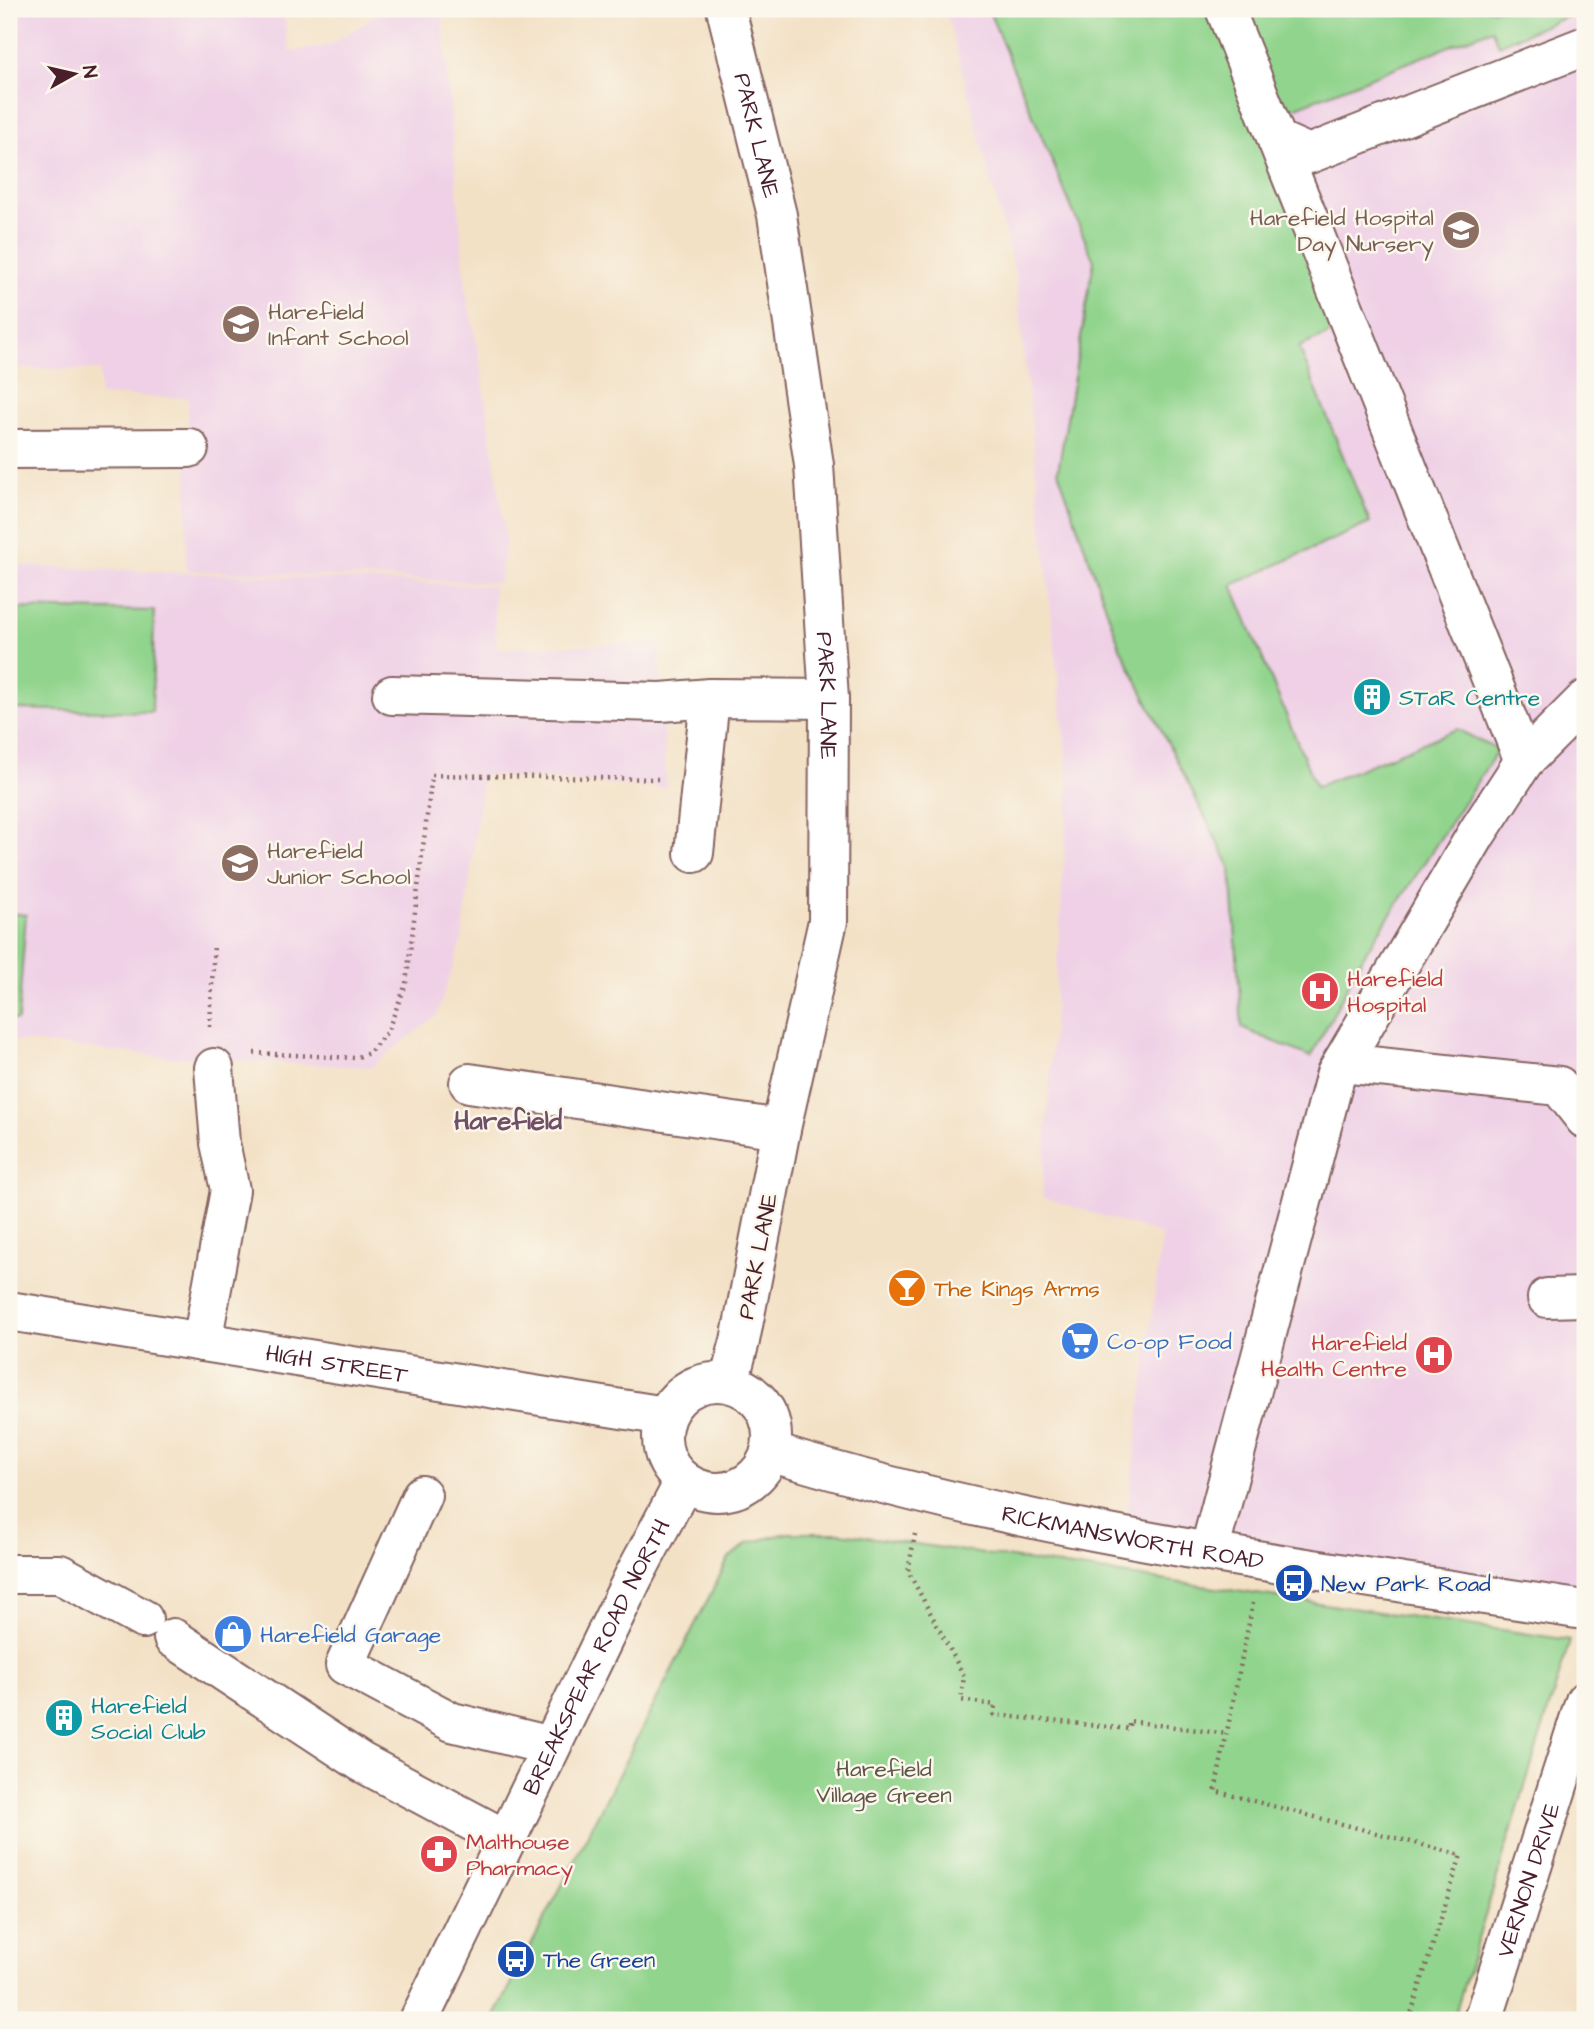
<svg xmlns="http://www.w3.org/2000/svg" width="1594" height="2029" font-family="'Architects Daughter',sans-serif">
  <rect width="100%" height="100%" fill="#fbf7ec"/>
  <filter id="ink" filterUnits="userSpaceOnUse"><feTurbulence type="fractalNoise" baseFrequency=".0143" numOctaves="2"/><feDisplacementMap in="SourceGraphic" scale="14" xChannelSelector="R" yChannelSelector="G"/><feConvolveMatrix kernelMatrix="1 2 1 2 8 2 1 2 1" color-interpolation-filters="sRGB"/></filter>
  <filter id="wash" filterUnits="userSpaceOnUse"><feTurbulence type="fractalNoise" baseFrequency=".00686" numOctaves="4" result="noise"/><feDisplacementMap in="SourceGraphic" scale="28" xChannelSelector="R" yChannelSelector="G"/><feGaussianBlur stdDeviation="1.57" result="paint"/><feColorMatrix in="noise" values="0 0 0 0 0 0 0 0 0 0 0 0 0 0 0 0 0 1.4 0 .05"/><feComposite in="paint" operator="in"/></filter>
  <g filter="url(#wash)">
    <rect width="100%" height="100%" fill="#f3e1c6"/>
    <g fill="#efd0e6">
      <path d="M9 9H283L289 52 330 45 385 9H442L466 293 479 354 506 540 499 583 186 570 188 398 100 395V370L9 368Z"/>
      <path d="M946 9H1585V1599L1126 1523 1162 1235 1042 1197 1069 784 1016 277Z"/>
      <path d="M9 565 493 586 497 649 659 642 666 788 483 775 462 939 437 1015 371 1067 165 1057 9 1040Z"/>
    </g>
    <g fill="#91d48d" stroke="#6e7a5c" stroke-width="2">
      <path d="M988 9H1225L1350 325 1299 347 1370 523 1232 585 1316 787 1457 729 1498 750 1362 958 1311 1057 1242 1028 1231 869 1120 647 1058 471 1094 261Z"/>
      <path d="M1237 9H1585L1498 45 1492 29 1279 114Z"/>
      <path d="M9 608 154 611 152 712 9 709Z"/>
      <path d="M9 913 26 915 18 1020 9 1019Z"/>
      <path d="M788 1533H841L1570 1640 1453 2020H493L729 1558 748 1543Z"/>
    </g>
  </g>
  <g filter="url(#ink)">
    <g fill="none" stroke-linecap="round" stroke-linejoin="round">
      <defs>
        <g id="minor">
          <path id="s1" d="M726 9 777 215 814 465 829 699 828 921 781 1129 740 1341 729 1382"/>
          <path d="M1225 9 1524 761"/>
          <path d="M1277 140 1309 154 1585 46"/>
          <path d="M9 449 189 448"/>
          <path d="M392 695 661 702 710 698 829 699"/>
          <path d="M694 853 710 698"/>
          <path d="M1342 1063 1559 1086 1585 1119"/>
          <path d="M469 1083 781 1129"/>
          <path d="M1547 1298 1585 1297"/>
          <path id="s2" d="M9 1311 665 1416"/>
          <path d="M202 1342 230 1190 220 1143 214 1068"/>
          <circle cx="717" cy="1437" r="55"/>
          <path id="s3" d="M770 1452C1032 1533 1314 1569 1585 1610"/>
          <path d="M422 1495 345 1665 452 1722 551 1746"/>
          <path d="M1209 1552 1336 1073 1477 833 1524 761 1585 700"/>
          <path d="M9 1574H60L143 1619"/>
          <path d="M173 1638 361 1762 505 1839"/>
          <path id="s4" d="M419 2020 634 1576 684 1482"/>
          <path id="s5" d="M1483 2020 1585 1701"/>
        </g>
      </defs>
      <use href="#minor" stroke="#856361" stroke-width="42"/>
      <g stroke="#856361" stroke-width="4.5" stroke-dasharray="2 5" stroke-linecap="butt">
        <path d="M210 1027 214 944"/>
        <path d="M254 1053 355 1058 369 1053 387 1032 406 984 432 775 658 779"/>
        <path d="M915 1534 908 1571 964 1676 961 1700 995 1705 994 1715 1129 1729V1721L1227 1734"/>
        <path d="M1253 1603 1215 1791 1461 1855 1409 2020"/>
      </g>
      <use href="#minor" stroke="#fff" stroke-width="38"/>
    </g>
  </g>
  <defs>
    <symbol id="school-disc" viewBox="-11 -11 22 22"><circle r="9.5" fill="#8d6e63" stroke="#fbf7ec"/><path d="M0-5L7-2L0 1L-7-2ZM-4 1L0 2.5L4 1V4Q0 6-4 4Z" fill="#fff"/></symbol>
    <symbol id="building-disc" viewBox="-11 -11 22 22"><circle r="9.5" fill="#0f9aa8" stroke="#fbf7ec"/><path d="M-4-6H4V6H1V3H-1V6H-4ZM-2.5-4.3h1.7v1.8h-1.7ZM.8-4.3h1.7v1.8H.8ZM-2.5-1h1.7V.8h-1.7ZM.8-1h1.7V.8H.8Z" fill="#fff"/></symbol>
    <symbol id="hospital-disc" viewBox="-11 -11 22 22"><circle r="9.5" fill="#e0444e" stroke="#fbf7ec"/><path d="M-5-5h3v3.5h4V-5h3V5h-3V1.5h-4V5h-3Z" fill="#fff"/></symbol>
    <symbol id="bar-disc" viewBox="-11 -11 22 22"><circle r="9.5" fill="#e8710a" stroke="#fbf7ec"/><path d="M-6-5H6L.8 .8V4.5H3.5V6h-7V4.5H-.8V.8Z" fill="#fff"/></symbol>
    <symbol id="supermarket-disc" viewBox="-11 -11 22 22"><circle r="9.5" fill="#3f7fe0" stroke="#fbf7ec"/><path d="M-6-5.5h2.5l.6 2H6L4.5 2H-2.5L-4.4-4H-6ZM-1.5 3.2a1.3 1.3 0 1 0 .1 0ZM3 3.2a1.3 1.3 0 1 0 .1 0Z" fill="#fff"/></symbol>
    <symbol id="bus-disc" viewBox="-11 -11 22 22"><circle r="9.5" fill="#1a4fb4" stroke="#fbf7ec"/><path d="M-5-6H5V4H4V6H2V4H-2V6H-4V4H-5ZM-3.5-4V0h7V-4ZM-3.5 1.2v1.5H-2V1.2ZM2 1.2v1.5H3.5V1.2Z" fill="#fff"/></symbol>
    <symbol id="shop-disc" viewBox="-11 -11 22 22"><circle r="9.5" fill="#3f7fe0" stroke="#fbf7ec"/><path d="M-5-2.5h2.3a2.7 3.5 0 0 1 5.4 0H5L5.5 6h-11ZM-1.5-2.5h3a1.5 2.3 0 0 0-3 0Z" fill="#fff"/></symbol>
    <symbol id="pharmacy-disc" viewBox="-11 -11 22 22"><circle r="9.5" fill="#e0444e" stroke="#fbf7ec"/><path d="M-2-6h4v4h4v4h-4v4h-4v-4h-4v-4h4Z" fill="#fff"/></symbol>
  </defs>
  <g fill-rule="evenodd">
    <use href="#school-disc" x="1439" y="208" width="44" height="44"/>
    <use href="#school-disc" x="219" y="302" width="44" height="44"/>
    <use href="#building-disc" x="1350" y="675" width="44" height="44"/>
    <use href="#school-disc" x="218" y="841" width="44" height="44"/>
    <use href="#hospital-disc" x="1298" y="969" width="44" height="44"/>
    <use href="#bar-disc" x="885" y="1266" width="44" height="44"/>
    <use href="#supermarket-disc" x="1058" y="1319" width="44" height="44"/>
    <use href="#hospital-disc" x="1412" y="1333" width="44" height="44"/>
    <use href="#bus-disc" x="1272" y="1561" width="44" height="44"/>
    <use href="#shop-disc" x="211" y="1612" width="44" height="44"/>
    <use href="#building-disc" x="42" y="1696" width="44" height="44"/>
    <use href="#pharmacy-disc" x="417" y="1832" width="44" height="44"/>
    <use href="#bus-disc" x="494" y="1937" width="44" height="44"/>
  </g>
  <g text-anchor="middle" stroke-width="5" stroke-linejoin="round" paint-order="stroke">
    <g font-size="23" fill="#4a1f2b" stroke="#fbf7ec">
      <text dy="8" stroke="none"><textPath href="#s1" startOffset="130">PARK LANE</textPath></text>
      <text dy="8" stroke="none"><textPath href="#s1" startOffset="696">PARK LANE</textPath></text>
      <text transform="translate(757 1256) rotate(-79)" y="8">PARK LANE</text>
      <text dy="8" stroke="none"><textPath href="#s2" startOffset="332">HIGH STREET</textPath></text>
      <text dy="8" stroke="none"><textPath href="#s3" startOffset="373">RICKMANSWORTH ROAD</textPath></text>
      <text dy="8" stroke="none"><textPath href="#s4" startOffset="404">BREAKSPEAR ROAD NORTH</textPath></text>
      <text dy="8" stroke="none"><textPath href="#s5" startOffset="147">VERNON DRIVE</textPath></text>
    </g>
    <g font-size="23" fill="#785e54" stroke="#fbf7ec" text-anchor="start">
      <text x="1434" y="225" text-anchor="end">Harefield Hospital<tspan x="1434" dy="26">Day Nursery</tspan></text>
      <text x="268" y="319">Harefield<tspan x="268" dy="26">Infant School</tspan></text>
      <text x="267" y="858">Harefield<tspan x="267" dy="26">Junior School</tspan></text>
    </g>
    <g font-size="23" fill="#0d838f" stroke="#fbf7ec" text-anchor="start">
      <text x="1399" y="705">STaR Centre</text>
      <text x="91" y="1713">Harefield<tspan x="91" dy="26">Social Club</tspan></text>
    </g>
    <g font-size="23" fill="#be3a42" stroke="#fbf7ec" text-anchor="start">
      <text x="1347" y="986">Harefield<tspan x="1347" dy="26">Hospital</tspan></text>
      <text x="1407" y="1350" text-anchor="end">Harefield<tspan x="1407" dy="26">Health Centre</tspan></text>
      <text x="466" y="1849">Malthouse<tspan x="466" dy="26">Pharmacy</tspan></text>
    </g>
    <g font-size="23" fill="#c56008" stroke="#fbf7ec" text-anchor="start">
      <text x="934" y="1296">The Kings Arms</text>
    </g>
    <g font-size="23" fill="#366cbe" stroke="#fbf7ec" text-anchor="start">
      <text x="1107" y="1349">Co-op Food</text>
      <text x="260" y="1642">Harefield Garage</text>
    </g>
    <g font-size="23" fill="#164399" stroke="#fbf7ec" text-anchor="start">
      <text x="1321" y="1591">New Park Road</text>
      <text x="543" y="1967">The Green</text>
    </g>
    <g font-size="23" fill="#5f5548" stroke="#fbf7ec">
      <text x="884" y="1776">Harefield<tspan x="884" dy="26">Village Green</tspan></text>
    </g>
    <g font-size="26" font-weight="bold" fill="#6f4e66" stroke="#fbf7ec">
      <text x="508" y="1129">Harefield</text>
    </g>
  </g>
  <rect width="1594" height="2029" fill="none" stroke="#fbf7ec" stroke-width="35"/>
  <g transform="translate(74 74) rotate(82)" stroke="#fbf7ec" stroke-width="5" paint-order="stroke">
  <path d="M0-5L12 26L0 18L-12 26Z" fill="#4a1f2b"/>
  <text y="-10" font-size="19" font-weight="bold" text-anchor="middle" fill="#4a1f2b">N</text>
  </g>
</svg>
